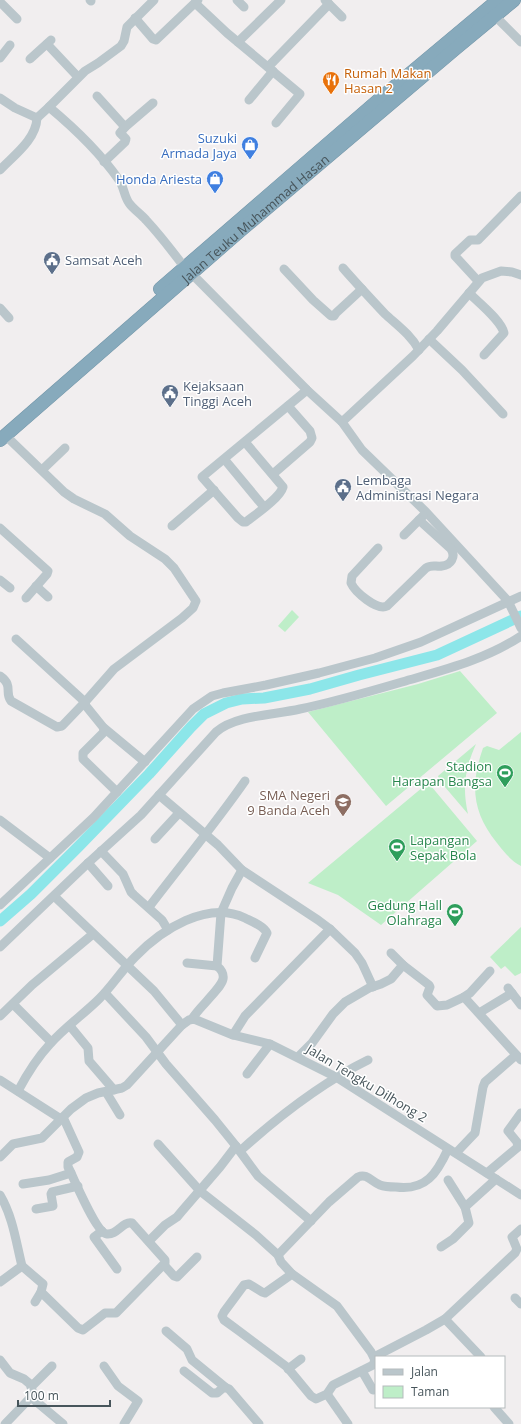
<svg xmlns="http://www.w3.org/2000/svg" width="521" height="1424" font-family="'Open Sans',sans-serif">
  <rect width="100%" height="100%" fill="#f1eeef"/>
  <g fill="#beeec8">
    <path d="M292 610 299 617 285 632 278 626Z"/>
    <path d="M460 671 497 713 386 806 308 712 418 684Z"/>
    <path d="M521 732V866C511 861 504 852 497 843 472 812 470 785 483 748L487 746 499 750Z"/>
    <path d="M476 744C465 769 462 787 468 814L439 780 438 776Z"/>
    <path d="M426 786H431L477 841 381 925 338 895 308 883 423 787Z"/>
    <path d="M521 927V973L515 976 505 966 501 969 490 957Z"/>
  </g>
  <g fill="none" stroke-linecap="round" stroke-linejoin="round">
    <path stroke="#8ce6e9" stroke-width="11" d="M0 921 31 894 79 846 149 774 191 727 204 714 226 703 242 699 264 698 310 689 359 675 437 655 521 616"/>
    <defs>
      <g id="highway">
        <path d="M160 289 382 97 498 0"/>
        <path id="s1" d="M0 440 241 230 455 49 514 0"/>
      </g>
    </defs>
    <use href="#highway" stroke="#7395a8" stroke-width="14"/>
    <g stroke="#bac6cb" stroke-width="9">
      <path d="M90 0 91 1"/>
      <path d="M237 0 244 7"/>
      <path d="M325 0 342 17"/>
      <path d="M0 2 17 19"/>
      <path d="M195 3 227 33 300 94 276 123"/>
      <path d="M495 16 521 42"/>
      <path d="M135 18 153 39 156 40 198 0"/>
      <path d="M238 42 281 0"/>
      <path d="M47 44 78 77"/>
      <path d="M0 58 10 45"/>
      <path d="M30 59 51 40"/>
      <path d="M268 67 329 4"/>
      <path d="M97 96 125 127 120 133 126 139 125 142 104 162"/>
      <path d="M0 98 15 108 37 118 49 107C73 127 101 154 119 180 124 187 124 196 129 203 133 209 141 214 146 220 160 235 173 252 185 268"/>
      <path d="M249 100 273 71"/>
      <path d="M49 107 85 71 98 63 121 46 124 41 127 27 154 0"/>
      <path d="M125 127 153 103"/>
      <path d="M0 170C13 156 36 140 37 118"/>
      <path d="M343 268C356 283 371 299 385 314 397 325 411 335 419 350"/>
      <path d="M284 269 313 300 331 316H334L336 313 362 289"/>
      <path d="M192 274 307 390 342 422 362 450 426 512 508 601 521 628"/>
      <path d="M478 281 455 256V254L470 240H478L521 196"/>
      <path d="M469 293C479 303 501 320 504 333L484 355"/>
      <path d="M0 308 9 318"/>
      <path d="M429 339 462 370 503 414"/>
      <path d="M342 422 413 356 437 331 482 278 501 271 512 272 521 275"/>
      <path d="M5 435 64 492 74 499 105 514 130 536 165 559 174 568 196 601 193 608 182 618 114 669 85 702 86 706 103 727 104 730 103 733 83 753V759L117 792"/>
      <path d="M245 442 283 487C280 498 256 514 246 522H243L238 518 202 477 307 390"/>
      <path d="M225 460 264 507"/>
      <path d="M42 470 65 448"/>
      <path d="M273 474 310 442 312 438 310 431 288 406"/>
      <path d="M172 526 214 490"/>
      <path d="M0 528 48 571 47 574 26 598"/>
      <path d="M404 535 423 516"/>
      <path d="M378 548 352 576 351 583C355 592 377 611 387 606L426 568C432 564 436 567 442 566 451 565 456 557 451 549L419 520"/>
      <path d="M0 580 10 588"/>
      <path d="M36 586 48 597"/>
      <path d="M0 676C14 686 4 692 11 701L57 727 62 726 85 702 16 639"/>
      <path d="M104 728 145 762"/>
      <path d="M159 795 218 845 242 870 318 920 330 929 355 953 362 963 373 987"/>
      <path d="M0 820 50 858"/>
      <path d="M155 839 179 813"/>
      <path d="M101 851 123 874 131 892 134 895 162 920 168 930"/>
      <path d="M88 863 108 886"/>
      <path d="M54 896 154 991 182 1025"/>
      <path d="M0 905 94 817 193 709 212 696 223 693 266 685 319 673 375 658 421 642 521 596"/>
      <path d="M149 907C181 865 215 824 245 781"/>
      <path d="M0 947 88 863 141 815 216 732C236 715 274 715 300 709 334 702 368 692 402 682 443 670 485 660 521 636"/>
      <path d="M391 953 403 965 429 985 430 987 427 995 437 1006 447 1005 464 997 521 1060"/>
      <path d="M187 963 217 966"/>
      <path d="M508 988 521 1005"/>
      <path d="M105 993 146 1037 166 1064 215 1120 236 1146 258 1176 311 1221"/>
      <path d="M464 997 470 993 490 971"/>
      <path d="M13 1004 51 1042"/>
      <path d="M479 1013 512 993"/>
      <path d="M0 1016 32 985 93 934"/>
      <path d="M192 1019C198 1008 221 989 223 979 224 974 221 969 217 966L221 913 232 888 242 870"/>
      <path d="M70 1026 88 1048 89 1061 114 1090"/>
      <path d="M233 1035 245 1016 330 929"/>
      <path d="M298 1057 312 1043 333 1014 345 1002 369 988 381 984 391 979 403 965"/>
      <path d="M247 1074 270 1044"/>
      <path d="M0 1080 61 1119"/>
      <path d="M18 1091C27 1074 37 1058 50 1044 65 1027 84 1014 99 999 112 986 122 970 135 957 161 930 207 900 245 918 251 921 264 926 267 933L255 958"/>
      <path d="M106 1092 120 1115"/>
      <path d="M158 1144 200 1191 256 1235 278 1255 281 1262 292 1274"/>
      <path d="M240 1151C279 1116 321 1083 368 1060"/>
      <path d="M456 1153 475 1133 483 1087 485 1082 516 1055"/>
      <path d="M0 1157 13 1144 42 1138 71 1109 86 1098 98 1093 122 1088 127 1085 182 1025 189 1020 194 1019 233 1035 270 1044 336 1077 521 1195"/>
      <path d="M487 1173 518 1147 517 1142 508 1131 521 1113"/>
      <path d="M448 1180 465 1207 496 1179"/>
      <path d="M23 1184 49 1180 71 1173"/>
      <path d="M0 1195C13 1217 16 1242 22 1266L0 1282"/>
      <path d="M36 1209 53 1206 51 1194 52 1192 78 1186"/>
      <path d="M102 1231 94 1237 117 1269"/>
      <path d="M149 1241 165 1225 177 1217 182 1211 220 1167 236 1146"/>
      <path d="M441 1247 453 1239 469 1223 465 1207"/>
      <path d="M278 1255 329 1202 358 1177C367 1173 372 1182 380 1185 385 1187 391 1187 396 1187 426 1191 437 1173 448 1149"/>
      <path d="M164 1265 174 1276 177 1277 197 1257"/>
      <path d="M22 1266 43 1284 41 1292 35 1302"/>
      <path d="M292 1274 337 1306 371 1352 375 1360 373 1365 333 1385 327 1394 316 1399 311 1396 287 1367 239 1331 224 1320 222 1316 224 1312 244 1285 249 1284 262 1292 265 1293Z"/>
      <path d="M41 1292 78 1328 83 1330 105 1313H116L165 1263V1260L132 1223C123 1221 117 1235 107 1234 96 1233 74 1178 68 1167V1162L77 1157 79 1152 63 1117"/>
      <path d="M515 1298 521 1304"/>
      <path d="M445 1319 481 1357"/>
      <path d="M166 1331 187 1349 192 1360 225 1387"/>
      <path d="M374 1357 426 1330 445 1319 515 1253 517 1249 512 1237 521 1229"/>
      <path d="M0 1360 10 1373 24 1379 30 1384 32 1390V1398L63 1424"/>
      <path d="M104 1366 118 1386 138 1401 124 1424"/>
      <path d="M288 1369 301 1359"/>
      <path d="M184 1371 212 1393H217L224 1387 229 1389 259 1424"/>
      <path d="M362 1371 373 1390"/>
      <path d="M32 1386 52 1366"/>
      <path d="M327 1394 348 1424"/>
      <path d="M494 1407 509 1424"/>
      <path d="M5 1424 32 1396"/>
    </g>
    <use href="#highway" stroke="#87aabc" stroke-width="13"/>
  </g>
  <defs>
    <symbol id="restaurant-pin" viewBox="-11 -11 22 30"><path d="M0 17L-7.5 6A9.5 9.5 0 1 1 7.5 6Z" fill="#e8710a" stroke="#fff"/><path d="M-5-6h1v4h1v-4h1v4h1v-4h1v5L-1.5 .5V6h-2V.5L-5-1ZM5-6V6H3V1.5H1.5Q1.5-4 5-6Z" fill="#fff"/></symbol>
    <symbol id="shop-pin" viewBox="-11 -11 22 30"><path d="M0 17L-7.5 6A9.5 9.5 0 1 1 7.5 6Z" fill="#3f7fe0" stroke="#fff"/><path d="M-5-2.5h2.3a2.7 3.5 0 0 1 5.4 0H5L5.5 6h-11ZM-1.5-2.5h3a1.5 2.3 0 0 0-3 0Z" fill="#fff"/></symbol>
    <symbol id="civic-pin" viewBox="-11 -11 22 30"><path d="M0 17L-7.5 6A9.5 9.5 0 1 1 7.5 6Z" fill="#5c6f8a" stroke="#fff"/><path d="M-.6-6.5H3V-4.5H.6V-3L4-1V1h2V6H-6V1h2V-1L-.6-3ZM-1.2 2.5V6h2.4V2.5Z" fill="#fff"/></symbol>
    <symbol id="stadium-pin" viewBox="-11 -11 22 30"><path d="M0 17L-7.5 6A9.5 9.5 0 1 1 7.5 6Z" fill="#2e9e5b" stroke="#fff"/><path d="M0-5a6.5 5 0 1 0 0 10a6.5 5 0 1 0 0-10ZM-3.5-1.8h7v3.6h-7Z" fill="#fff"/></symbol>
    <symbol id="school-pin" viewBox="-11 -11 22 30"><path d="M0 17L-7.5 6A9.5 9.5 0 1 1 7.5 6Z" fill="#8d6e63" stroke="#fff"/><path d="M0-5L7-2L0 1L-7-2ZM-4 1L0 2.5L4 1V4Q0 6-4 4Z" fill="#fff"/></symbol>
  </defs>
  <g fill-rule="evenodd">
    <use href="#restaurant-pin" x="321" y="70" width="20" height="27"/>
    <use href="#shop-pin" x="240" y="135" width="20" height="27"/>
    <use href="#shop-pin" x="205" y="169" width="20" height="27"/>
    <use href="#civic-pin" x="42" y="250" width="20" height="27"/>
    <use href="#civic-pin" x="160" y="383" width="20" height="27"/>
    <use href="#civic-pin" x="333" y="477" width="20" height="27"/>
    <use href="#stadium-pin" x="495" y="763" width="20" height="27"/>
    <use href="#school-pin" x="333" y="792" width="20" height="27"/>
    <use href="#stadium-pin" x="387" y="837" width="20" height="27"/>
    <use href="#stadium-pin" x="445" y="902" width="20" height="27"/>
  </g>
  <g text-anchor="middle" stroke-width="3" stroke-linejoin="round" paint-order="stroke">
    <g font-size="13" fill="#c56008" stroke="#fff" text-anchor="start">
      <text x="344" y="78">Rumah Makan<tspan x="344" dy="15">Hasan 2</tspan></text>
    </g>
    <g font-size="13" fill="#366cbe" stroke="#fff" text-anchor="end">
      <text x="237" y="143">Suzuki<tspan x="237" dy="15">Armada Jaya</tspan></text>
      <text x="202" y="184">Honda Ariesta</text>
    </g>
    <g font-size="13" fill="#47555b" stroke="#fff">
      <text dy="5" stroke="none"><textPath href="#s1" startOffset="338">Jalan Teuku Muhammad Hasan</textPath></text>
      <text transform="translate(367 1083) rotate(31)" y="5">Jalan Tengku Dilhong 2</text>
    </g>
    <g font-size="13" fill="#4e5e75" stroke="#fff" text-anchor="start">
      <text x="65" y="265">Samsat Aceh</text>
      <text x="183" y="391">Kejaksaan<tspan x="183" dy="15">Tinggi Aceh</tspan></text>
      <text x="356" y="485">Lembaga<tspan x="356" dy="15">Administrasi Negara</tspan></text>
    </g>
    <g font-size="13" fill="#27864d" stroke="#fff" text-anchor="end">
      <text x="492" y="771">Stadion<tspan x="492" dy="15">Harapan Bangsa</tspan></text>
      <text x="410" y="845" text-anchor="start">Lapangan<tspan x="410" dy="15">Sepak Bola</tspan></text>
      <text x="442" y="910">Gedung Hall<tspan x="442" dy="15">Olahraga</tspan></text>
    </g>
    <g font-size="13" fill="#785e54" stroke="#fff" text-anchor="end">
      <text x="330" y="800">SMA Negeri<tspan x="330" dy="15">9 Banda Aceh</tspan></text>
    </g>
  </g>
  <rect x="375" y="1356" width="130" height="52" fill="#ffffff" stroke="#b5bbbd"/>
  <rect x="383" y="1369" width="20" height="6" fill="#bac6cb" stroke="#b5bbbd"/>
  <text x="411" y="1376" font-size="12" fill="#47555b">Jalan</text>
  <rect x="383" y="1386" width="20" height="12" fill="#beeec8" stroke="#b5bbbd"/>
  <text x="411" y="1396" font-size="12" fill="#47555b">Taman</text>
  <path d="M18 1400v6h92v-6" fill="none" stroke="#47555b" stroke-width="2"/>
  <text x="24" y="1400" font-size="12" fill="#47555b" stroke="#ffffff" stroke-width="3" paint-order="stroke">100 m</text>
</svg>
